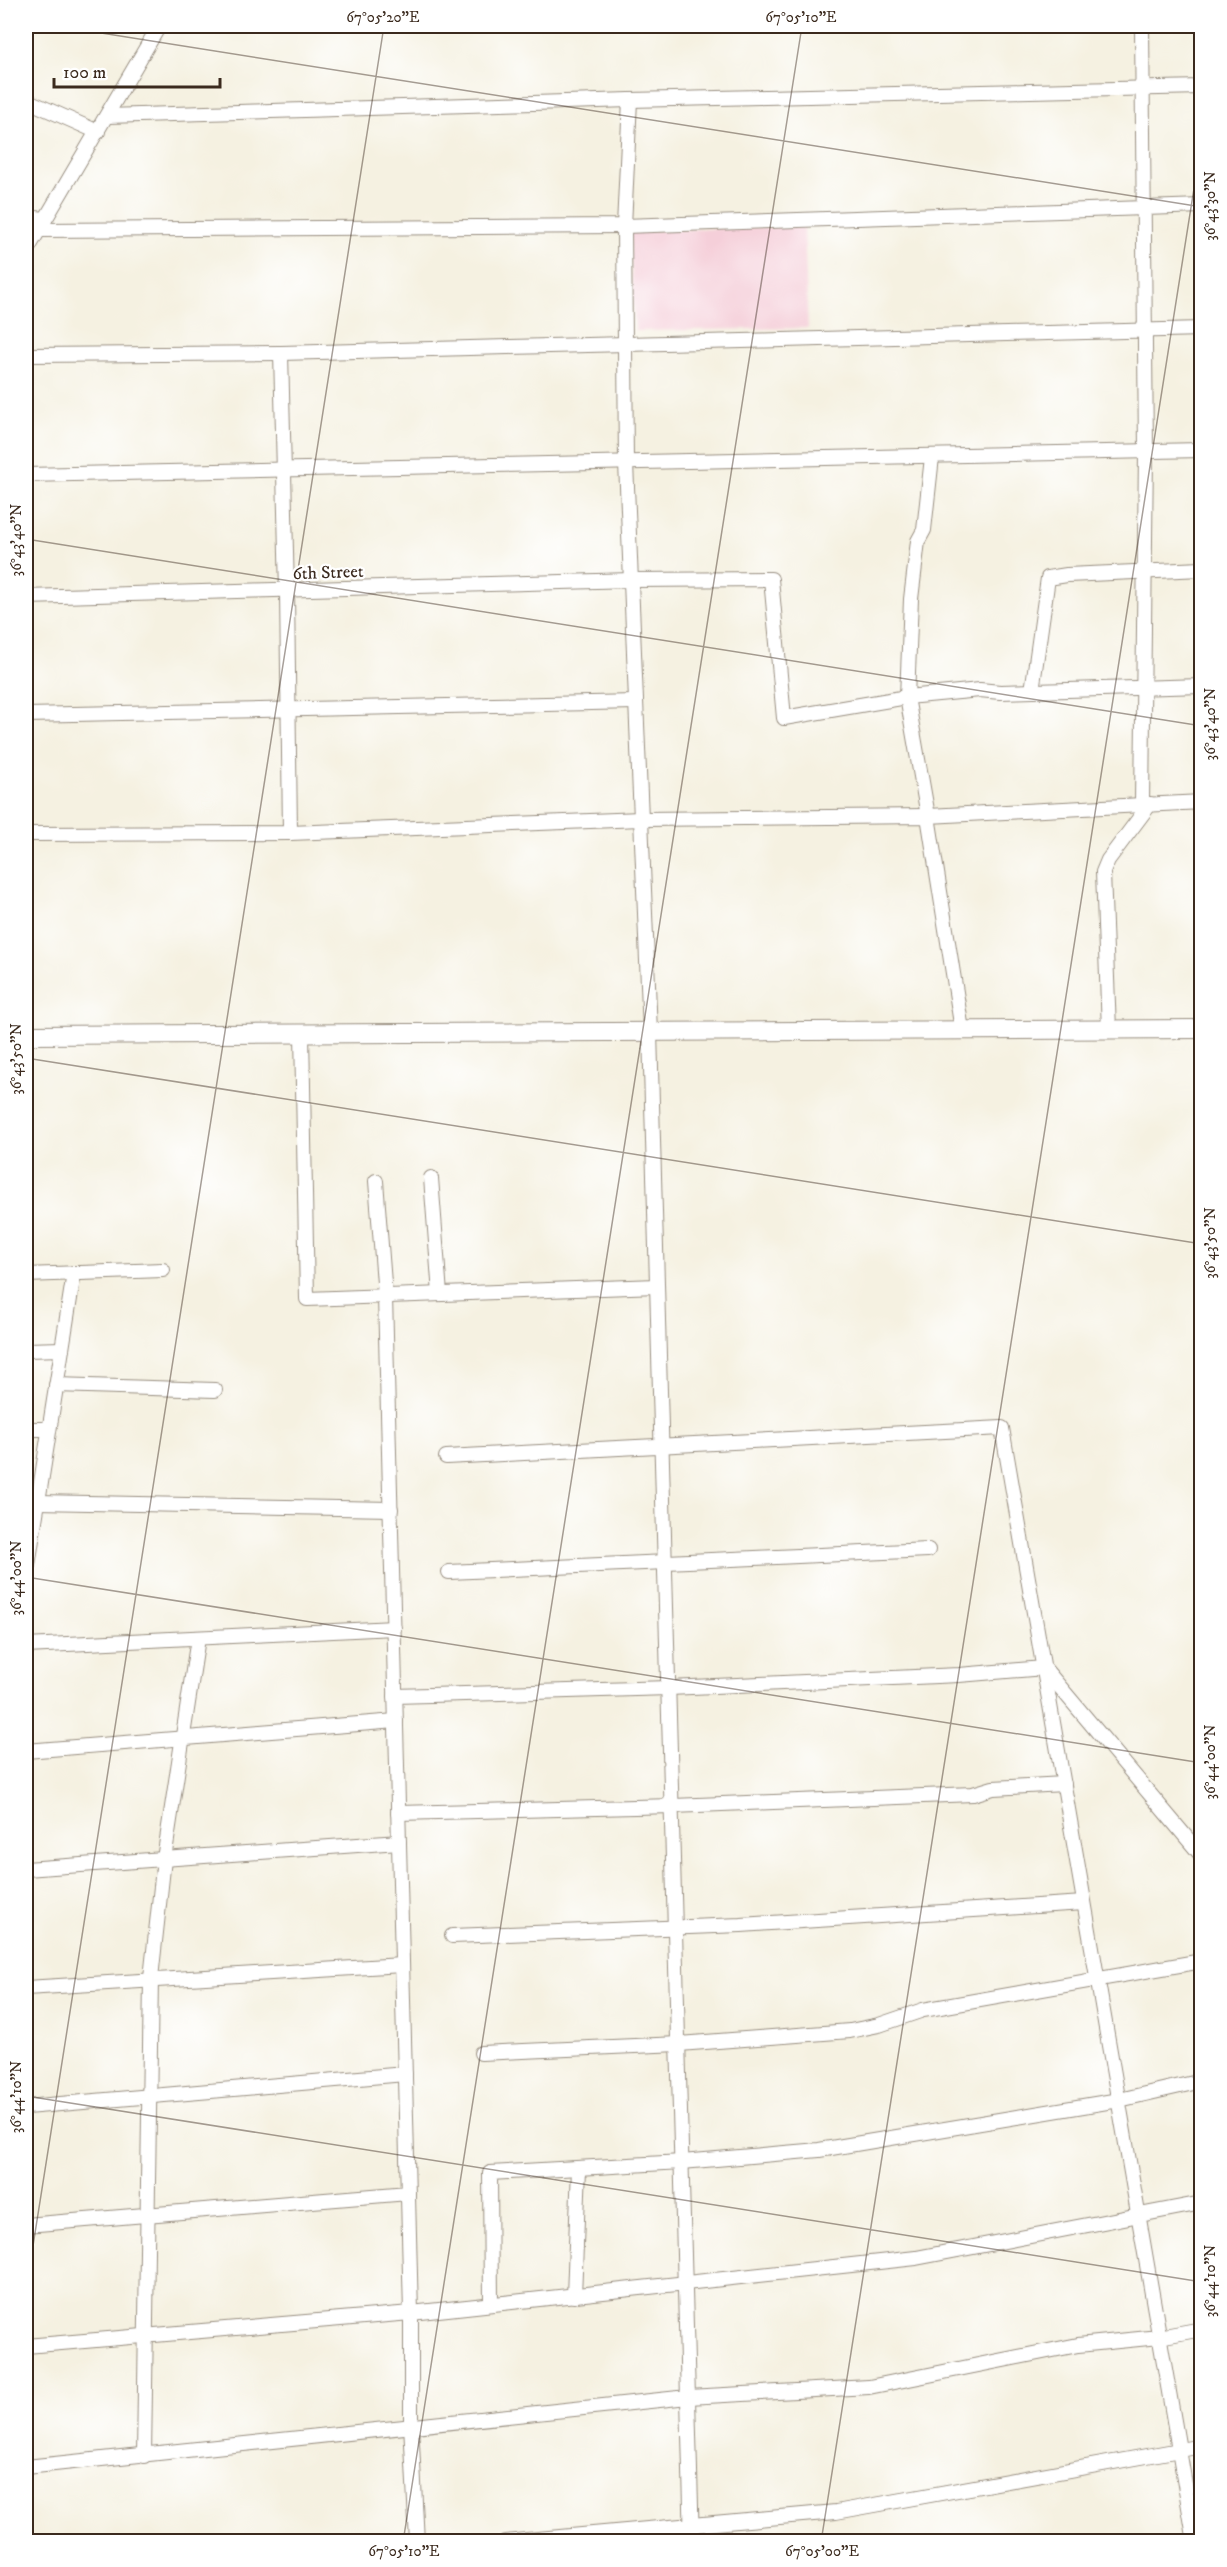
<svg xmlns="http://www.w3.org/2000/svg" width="1227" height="2567" font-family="'IM FELL DW Pica',serif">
  <rect width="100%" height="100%" fill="#fff"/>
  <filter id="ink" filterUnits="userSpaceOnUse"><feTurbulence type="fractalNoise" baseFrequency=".0167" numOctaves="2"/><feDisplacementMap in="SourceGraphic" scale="12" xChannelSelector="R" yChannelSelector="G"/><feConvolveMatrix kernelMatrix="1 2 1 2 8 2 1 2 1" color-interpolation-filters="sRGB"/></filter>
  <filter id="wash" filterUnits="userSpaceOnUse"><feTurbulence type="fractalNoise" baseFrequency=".008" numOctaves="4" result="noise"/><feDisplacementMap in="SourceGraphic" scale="24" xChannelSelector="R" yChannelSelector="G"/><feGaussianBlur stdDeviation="1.35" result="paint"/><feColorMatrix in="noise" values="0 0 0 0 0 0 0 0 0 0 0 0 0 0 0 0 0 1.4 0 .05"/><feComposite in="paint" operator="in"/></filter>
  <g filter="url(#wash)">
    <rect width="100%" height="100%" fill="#f5f1e1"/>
    <path fill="#f5cfd9" d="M804 226 808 328 635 331 629 231Z"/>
  </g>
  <g filter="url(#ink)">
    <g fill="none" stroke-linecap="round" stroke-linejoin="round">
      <defs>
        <g id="minor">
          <path d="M1142 26 1146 452 1142 804"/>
          <path d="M26 100 98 132"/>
          <path d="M630 100 624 226 626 463 650 1032 692 2542"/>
          <path d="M107 116 630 100 1202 87"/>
          <path d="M26 217 45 219"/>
          <path d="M39 230 624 226 1202 206"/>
          <path d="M26 252 159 26"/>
          <path d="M281 353 287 592 290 833"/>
          <path d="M26 355 281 353 1202 329"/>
          <path d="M932 457 924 530 918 541 911 599 907 697 980 690 1000 692 1202 686"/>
          <path d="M26 475 1202 450"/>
          <path d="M26 597 631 580 771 579 784 718 907 697 928 816 1202 802"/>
          <path d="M1032 691 1048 578 1067 575 1202 569"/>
          <path d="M26 715 636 702"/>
          <path d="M26 834 290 833 641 819 928 816 962 1030"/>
          <path d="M1109 1030 1103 872 1108 860 1150 804"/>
          <path d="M302 1033 307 1299 657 1286"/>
          <path d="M431 1178 440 1294"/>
          <path d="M376 1181 385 1296 411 2313V2424L417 2542"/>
          <path d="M26 1275 163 1270"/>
          <path d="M26 1350 62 1349"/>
          <path d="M56 1385 215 1390"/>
          <path d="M26 1429H49"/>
          <path d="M446 1457 1002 1428 1195 2542"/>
          <path d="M38 1502 391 1509"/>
          <path d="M449 1572 928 1550"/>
          <path d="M26 1578 74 1273"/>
          <path d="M26 1646 394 1628"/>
          <path d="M395 1696 669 1688 959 1675 1044 1668 1202 1856"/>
          <path d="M26 1751 396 1721"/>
          <path d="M398 1813 673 1806 973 1794 993 1788 1064 1784"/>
          <path d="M26 1869 399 1842"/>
          <path d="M452 1936 741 1925 1084 1903"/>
          <path d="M26 1988 402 1965"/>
          <path d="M481 2053 679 2044 850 2031 879 2025 923 2010 1202 1961"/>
          <path d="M26 2107 405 2074"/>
          <path d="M26 2225 408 2193"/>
          <path d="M574 2296 579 2168"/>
          <path d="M491 2304 490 2173 682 2162 819 2150 1119 2100 1202 2081"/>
          <path d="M26 2346 411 2313 916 2258 1202 2203"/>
          <path d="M144 2456 151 1978 164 1859 198 1638"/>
          <path d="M26 2467 688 2397 869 2387 1078 2345 1159 2337 1202 2329"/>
          <path d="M505 2542 836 2512 1202 2446"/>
        </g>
        <path id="major" d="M26 1035 1202 1029"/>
      </defs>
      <use href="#minor" stroke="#988e80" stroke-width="16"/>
      <use href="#major" stroke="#988e80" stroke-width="20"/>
      <use href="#minor" stroke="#fff" stroke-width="14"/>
      <use href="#major" stroke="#fff" stroke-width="18"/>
    </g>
  </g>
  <path fill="none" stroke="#3b2a1e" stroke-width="1.5" stroke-opacity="0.45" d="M57 26 1202 207M26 539 1202 726M26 1058 1202 1244M26 1577 1202 1763M26 2096 1202 2282M26 2290 384 26M403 2542 802 26M821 2542 1202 138"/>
  <g text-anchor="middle" stroke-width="4.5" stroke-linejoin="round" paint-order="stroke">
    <g font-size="18" fill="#3b2a1e" stroke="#fff">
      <text transform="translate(328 572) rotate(-2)" y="6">6th Street</text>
    </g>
  </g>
  <rect width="1227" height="2567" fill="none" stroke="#fff" stroke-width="66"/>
  <path d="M54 78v9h166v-9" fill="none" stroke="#3b2a1e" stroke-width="3"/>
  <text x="63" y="78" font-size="18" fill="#3b2a1e" stroke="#ffffff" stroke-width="4.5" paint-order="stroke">100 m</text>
  <rect x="33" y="33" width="1161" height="2501" fill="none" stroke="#3b2a1e" stroke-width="2"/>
  <g font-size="15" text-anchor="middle" fill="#3b2a1e">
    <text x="383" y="22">67°05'20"E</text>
    <text x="801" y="22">67°05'10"E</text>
    <text transform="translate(1210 206) rotate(-90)" y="5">36°43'30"N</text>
    <text transform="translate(16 540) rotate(-90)" y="5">36°43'40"N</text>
    <text transform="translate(1210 724) rotate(-90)" y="5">36°43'40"N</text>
    <text transform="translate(16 1059) rotate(-90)" y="5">36°43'50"N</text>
    <text transform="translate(1210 1243) rotate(-90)" y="5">36°43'50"N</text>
    <text transform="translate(16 1578) rotate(-90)" y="5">36°44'00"N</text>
    <text transform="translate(1210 1762) rotate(-90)" y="5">36°44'00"N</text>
    <text transform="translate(16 2097) rotate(-90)" y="5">36°44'10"N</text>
    <text transform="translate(1210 2281) rotate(-90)" y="5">36°44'10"N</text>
    <text x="404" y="2556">67°05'10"E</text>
    <text x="822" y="2556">67°05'00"E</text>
  </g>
</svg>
